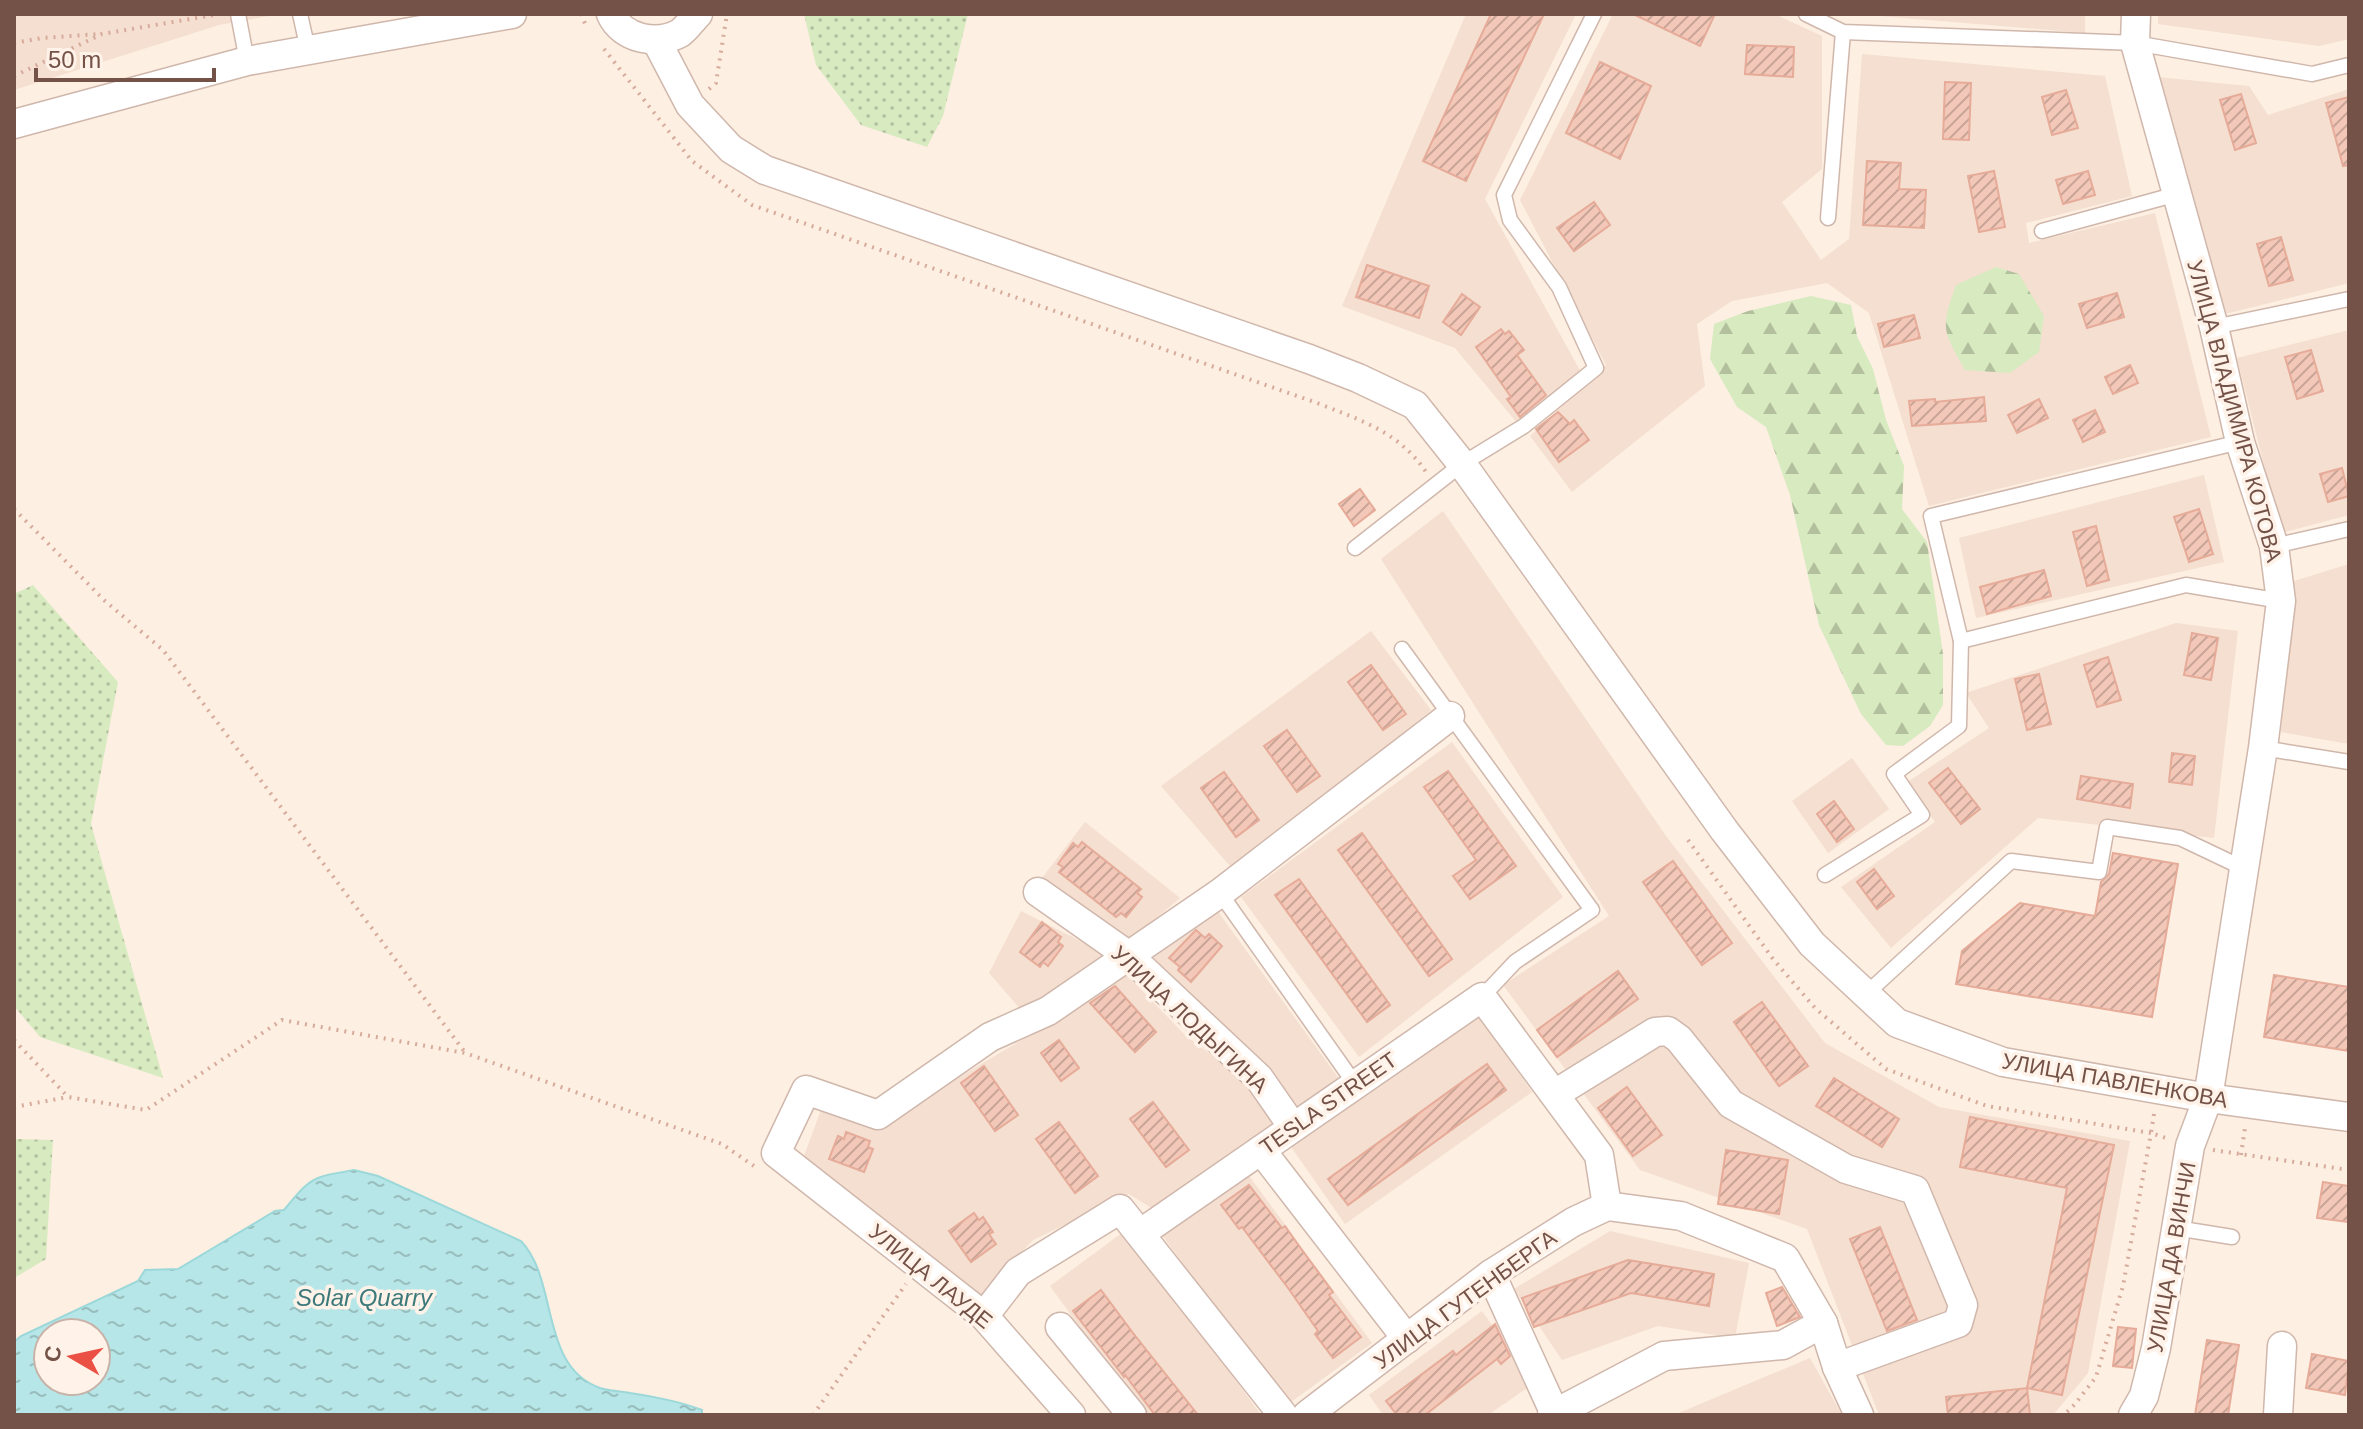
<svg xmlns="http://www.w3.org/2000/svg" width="2363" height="1429" font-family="Arial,sans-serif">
  <defs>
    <pattern id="grass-dots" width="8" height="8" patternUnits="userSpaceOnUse" patternTransform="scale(2)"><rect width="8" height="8" fill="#d7eac0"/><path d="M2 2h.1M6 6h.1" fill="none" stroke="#b3c09e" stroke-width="1.8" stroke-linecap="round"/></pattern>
    <pattern id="forest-firs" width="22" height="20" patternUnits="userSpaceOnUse" patternTransform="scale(2)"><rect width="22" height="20" fill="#d7eac0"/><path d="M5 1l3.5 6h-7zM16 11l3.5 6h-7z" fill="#b3c09e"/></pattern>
    <pattern id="water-ripples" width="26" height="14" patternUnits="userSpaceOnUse" patternTransform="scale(2)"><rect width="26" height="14" fill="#b6e6e7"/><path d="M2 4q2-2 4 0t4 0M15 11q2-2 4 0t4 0" fill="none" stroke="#99bdbd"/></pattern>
    <pattern id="building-hatch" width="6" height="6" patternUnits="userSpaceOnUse" patternTransform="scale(2)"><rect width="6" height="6" fill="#f3c8b9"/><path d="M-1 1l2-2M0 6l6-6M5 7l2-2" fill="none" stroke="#c9a598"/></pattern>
  </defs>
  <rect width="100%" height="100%" fill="#fdefe2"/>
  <g fill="#f4dfd0">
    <path d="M14 14H280L219 25 14 90Z"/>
    <path d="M1466 14H1576L1485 199 1582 374 1518 424 1455 348 1342 306Z"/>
    <path d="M1613 14H1774L1822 36V169L1782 202 1821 260 1849 239 1862 54 2105 76 2132 196 2026 223 2029 243 2155 213 2211 437 1929 506 1869 313 1827 283 1732 301 1697 324 1705 386 1572 492 1530 436 1606 365 1520 200Z"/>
    <path d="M1866 14H2085V33L1868 15Z"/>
    <path d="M2158 14H2349V39L2319 46 2158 24Z"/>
    <path d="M2147 76 2249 86 2268 115 2349 89V283L2225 314Z"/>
    <path d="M2349 330V515L2281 533 2237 358Z"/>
    <path d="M2204 475 2224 562 1976 618 1959 538Z"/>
    <path d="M1443 511 1666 836 1825 1043 1939 1107 2130 1141 2088 1373 2053 1415H1879L1807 1229 1640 1170 1503 985 1609 916 1381 559Z"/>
    <path d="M2349 564V744L2281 732 2291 582Z"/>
    <path d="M2176 623 2238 631 2214 838 2038 818 1891 948 1841 887 1935 822 1906 783 1989 728 1966 693Z"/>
    <path d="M1371 631 1431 710 1235 872 1161 786Z"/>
    <path d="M1452 742 1563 897 1359 1057 1241 897Z"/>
    <path d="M1852 758 1889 809 1828 853 1792 801Z"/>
    <path d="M1085 822 1180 898 1130 940 1042 878Z"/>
    <path d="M1214 906 1342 1083 1295 1114 1143 960Z"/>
    <path d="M1021 911 1108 955 1023 1012 989 973Z"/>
    <path d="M1125 973 1185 1035 1247 1082 1278 1123 1158 1212 1129 1194 1033 1240 980 1296 804 1156 822 1107 872 1129 1015 1044Z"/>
    <path d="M1476 1012 1532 1092 1345 1224 1289 1144Z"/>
    <path d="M1247 1173 1372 1343 1287 1405 1162 1235Z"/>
    <path d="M1126 1230 1261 1415H1144L1050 1286Z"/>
    <path d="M1610 1231 1749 1263 1735 1338 1658 1326 1562 1360 1514 1289Z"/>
    <path d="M1482 1311 1533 1384 1488 1415H1383L1369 1395Z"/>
    <path d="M1810 1358 1842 1415H1674Z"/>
  </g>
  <g fill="url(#grass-dots)">
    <path d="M804 14H968L943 116 927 147 861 125 816 65Z"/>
    <path d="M33 585 118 682 91 824 163 1078 40 1037 14 1006V594Z"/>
    <path d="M14 1139 53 1140 46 1259 14 1278Z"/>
  </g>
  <g fill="url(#forest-firs)">
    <path d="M1996 267 2019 274 2044 316 2039 352 2010 373 1965 370C1943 330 1940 330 1956 285Z"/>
    <path d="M1811 296 1851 305 1857 336 1873 369 1886 420 1904 466 1902 509 1927 542 1943 654V705L1930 726 1903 746 1886 745 1861 714 1819 625 1790 495 1766 427 1737 407 1710 359 1714 324 1748 311Z"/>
  </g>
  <path fill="url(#water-ripples)" stroke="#9cd8d9" stroke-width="2" fill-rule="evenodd" d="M354 1170 378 1176 521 1241C559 1281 539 1366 600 1388 609 1391 620 1391 630 1393 655 1397 678 1401 702 1410V1415H14V1342L21 1336 138 1281 145 1270 178 1269 275 1211 284 1210C311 1177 312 1177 354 1170ZM48 1333H96V1381H48Z"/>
  <g fill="url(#building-hatch)" stroke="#e6ab99" stroke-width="2">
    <path d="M1491 14H1544L1466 181 1423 161Z"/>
    <path d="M1633 14H1715L1700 46Z"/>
    <path d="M1747 45 1794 47 1793 77 1745 74Z"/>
    <path d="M1600 62 1651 86 1620 159 1566 133Z"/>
    <path d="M1945 82 1971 83 1969 140 1943 139Z"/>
    <path d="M2066 90 2078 128 2052 135 2042 97Z"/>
    <path d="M2241 94 2256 143 2235 150 2220 100Z"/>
    <path d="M2349 97V165L2343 166 2326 103Z"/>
    <path d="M1867 161 1901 163 1899 189 1926 190 1924 228 1863 225Z"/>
    <path d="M1994 171 2005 227 1979 232 1968 176Z"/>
    <path d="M2088 171 2095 195 2063 204 2056 180Z"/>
    <path d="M1594 202 1610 225 1574 251 1557 228Z"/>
    <path d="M2281 237 2293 280 2269 286 2257 244Z"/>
    <path d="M1367 265 1429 286 1419 318 1356 297Z"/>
    <path d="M2117 293 2124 317 2087 328 2079 304Z"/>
    <path d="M1462 294 1480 307 1461 335 1443 322Z"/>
    <path d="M1914 315 1920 338 1884 347 1878 324Z"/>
    <path d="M1501 329 1505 334 1509 331 1524 350 1517 355 1546 395 1520 417 1507 399 1511 397 1476 347Z"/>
    <path d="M2311 350 2323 391 2297 399 2285 357Z"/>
    <path d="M2130 365 2138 383 2113 394 2105 377Z"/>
    <path d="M1984 397 1986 421 1912 426 1909 401 1935 399V402Z"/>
    <path d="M2039 399 2048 418 2017 433 2008 415Z"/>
    <path d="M2095 410 2105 432 2083 442 2073 420Z"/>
    <path d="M1558 412 1570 424 1574 420 1589 440 1559 462 1536 429Z"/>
    <path d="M2342 468 2349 496 2328 502 2320 474Z"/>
    <path d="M1360 489 1375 510 1354 526 1339 504Z"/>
    <path d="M2199 509 2213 554 2189 562 2174 517Z"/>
    <path d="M2096 526 2109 580 2087 586 2073 532Z"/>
    <path d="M2044 570 2051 596 1987 614 1980 587Z"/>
    <path d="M2192 633 2218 638 2211 680 2184 675Z"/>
    <path d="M2108 657 2121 700 2097 707 2084 665Z"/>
    <path d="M1371 665 1406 714 1383 730 1348 682Z"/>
    <path d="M2039 674 2051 724 2027 730 2015 679Z"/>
    <path d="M1287 730 1320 776 1297 792 1264 746Z"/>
    <path d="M2172 753 2195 756 2192 785 2169 782Z"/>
    <path d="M1948 768 1980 809 1961 824 1929 783Z"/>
    <path d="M1448 771 1516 866 1470 899 1453 876 1476 860 1424 787Z"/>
    <path d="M1224 772 1259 820 1236 837 1201 788Z"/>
    <path d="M2081 776 2133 784 2130 808 2077 799Z"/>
    <path d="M1834 801 1854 829 1837 842 1817 814Z"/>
    <path d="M1362 833 1452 959 1429 976 1338 850Z"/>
    <path d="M1082 842 1141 889 1137 893 1142 897 1126 917 1121 913 1116 917 1059 872 1063 867 1058 864 1073 843 1078 847Z"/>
    <path d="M2113 853 2178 864 2152 1017 1956 984 1962 951 2020 903 2095 916 2101 882 2109 874Z"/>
    <path d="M1673 861 1732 943 1702 965 1643 882Z"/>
    <path d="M1874 869 1894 896 1877 909 1857 882Z"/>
    <path d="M1299 879 1390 1005 1367 1022 1275 895Z"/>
    <path d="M1042 922 1061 937 1058 942 1063 946 1048 966 1043 962 1040 967 1020 952Z"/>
    <path d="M1196 930 1205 938 1209 934 1222 946 1191 982 1178 970 1180 967 1169 958Z"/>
    <path d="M1618 971 1638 999 1557 1057 1537 1030Z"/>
    <path d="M2274 975 2349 987V1051L2264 1037Z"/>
    <path d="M1115 986 1156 1032 1135 1052 1090 1003Z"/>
    <path d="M1762 1002 1808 1066 1779 1086 1734 1022Z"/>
    <path d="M1059 1040 1079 1068 1061 1081 1041 1053Z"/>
    <path d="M1487 1064 1506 1090 1348 1205 1328 1179Z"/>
    <path d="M984 1066 1018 1115 995 1131 961 1083Z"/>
    <path d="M1834 1078 1899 1119 1882 1147 1816 1106Z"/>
    <path d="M1627 1087 1662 1135 1633 1156 1598 1108Z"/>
    <path d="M1153 1102 1189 1150 1166 1167 1130 1119Z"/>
    <path d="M1970 1117 2114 1145 2062 1395 2027 1388 2067 1188 1960 1167Z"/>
    <path d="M1059 1122 1098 1176 1075 1193 1036 1139Z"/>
    <path d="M846 1132 870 1141 868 1147 873 1149 864 1172 829 1159 838 1136 844 1139Z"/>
    <path d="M1726 1150 1788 1160 1779 1214 1718 1204Z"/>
    <path d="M2323 1182 2349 1186V1222L2317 1218Z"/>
    <path d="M1249 1185 1282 1228 1285 1226 1302 1250 1333 1292 1329 1295 1361 1337 1333 1358 1315 1334 1318 1331 1288 1288 1242 1227 1239 1229 1221 1205Z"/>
    <path d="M974 1213 979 1220 983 1217 993 1232 989 1234 996 1244 971 1262 949 1231Z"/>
    <path d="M1880 1227 1917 1320 1887 1331 1850 1239Z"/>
    <path d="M1628 1260 1714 1274 1709 1306 1631 1293 1534 1327 1522 1298Z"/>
    <path d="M1782 1287 1800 1317 1777 1326 1766 1293Z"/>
    <path d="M1101 1290 1133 1333 1198 1415H1155L1125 1375 1124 1377 1073 1311Z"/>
    <path d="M1495 1324 1510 1356 1501 1364 1497 1359 1425 1415H1397L1386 1401 1453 1351 1456 1355Z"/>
    <path d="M2118 1327 2136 1329 2132 1368 2113 1366Z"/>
    <path d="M2207 1340 2239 1345 2228 1415H2195Z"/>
    <path d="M2312 1354 2349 1361 2345 1395 2306 1388Z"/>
    <path d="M2027 1388 2030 1415H1948L1946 1397Z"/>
  </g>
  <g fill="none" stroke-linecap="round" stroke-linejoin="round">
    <defs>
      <g id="service">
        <path d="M238 14 247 61"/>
        <path d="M300 14 308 50"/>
        <path d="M1806 14 1843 32 2135 43 2312 74 2349 65"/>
        <path d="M1828 218 1843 32"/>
        <path d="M2042 231 2177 194"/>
        <path d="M2214 327 2349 299"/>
        <path d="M2274 546 2349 529"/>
        <path d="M1355 548 1462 464 1524 426 1596 368 1559 287 1510 220 1504 195 1594 14"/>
        <path d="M1961 641 2186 585 2281 601"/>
        <path d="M1402 649 1592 910 1515 962 1482 997"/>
        <path d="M2263 748 2349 762"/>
        <path d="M1825 875 1922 815 1894 774 1959 726 1961 641 1931 516 2240 442"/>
        <path d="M1220 893 1355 1084"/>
        <path d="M1866 994 2011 861 2099 872 2107 827 2180 838 2243 868"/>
        <path d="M2176 1228 2232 1237"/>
      </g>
      <g id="minor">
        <path d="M611 14C622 39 657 46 680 33 686 29 692 20 698 14"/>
        <path d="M656 40 690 105 731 149 765 170 1309 359 1358 378 1415 405 1462 464 1724 830 1812 944 1897 1023 2003 1062 2208 1098 2349 1117"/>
        <path d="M14 124 247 61 512 14"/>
        <path d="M1038 892 1129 956 1259 1078 1293 1127"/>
        <path d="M1555 1094 1655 1032 1668 1031 1679 1039 1731 1104 1846 1169 1915 1190 1963 1305 1958 1323 1837 1367"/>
        <path d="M1261 1150 1407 1339"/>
        <path d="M1141 1233 1482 997 1599 1155 1607 1206"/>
        <path d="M1491 1274 1555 1414"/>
        <path d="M984 1316 1018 1272 1120 1209 1283 1415"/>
        <path d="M1060 1327 1132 1415"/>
        <path d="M1071 1415 984 1316 776 1153 806 1090 878 1115 990 1037 1048 1011 1220 893 1450 716"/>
        <path d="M1307 1415 1491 1274 1573 1222 1607 1206 1681 1216 1785 1258 1823 1323 1837 1367 1859 1415"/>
        <path d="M1552 1415 1664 1356 1783 1345 1823 1323"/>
        <path d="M2133 1415 2144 1396 2156 1348 2190 1146 2208 1098 2263 748 2281 601 2274 546 2240 442 2214 327 2135 43 2136 14"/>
        <path d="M2278 1415 2282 1346"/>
      </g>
    </defs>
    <use href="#service" stroke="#d0b7ac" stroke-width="17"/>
    <use href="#minor" stroke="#d0b7ac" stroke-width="31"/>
    <g stroke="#d7ab9c" stroke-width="4" stroke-dasharray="2 6" stroke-linecap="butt">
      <path d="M581 14 586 26"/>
      <path d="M14 43 42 38 100 34"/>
      <path d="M604 49 692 161 752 205 1320 404C1362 421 1399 432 1426 472"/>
      <path d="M14 76 102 34 220 14"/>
      <path d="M709 89 716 83 727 14"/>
      <path d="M14 509 105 601 163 650 464 1051"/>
      <path d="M1688 840 1773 959 1815 1008 1886 1069 1987 1106 2151 1133 2123 1286 2096 1377 2075 1404 2064 1415"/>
      <path d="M14 1040 68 1097 146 1110 282 1020 465 1053 722 1144 754 1166"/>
      <path d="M14 1107 68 1097"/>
      <path d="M2154 1114 2151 1133 2166 1138"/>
      <path d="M2213 1150 2349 1170"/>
      <path d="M2241 1155 2245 1128"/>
      <path d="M813 1415 906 1284"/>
    </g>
    <use href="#service" stroke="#fff" stroke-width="14"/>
    <use href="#minor" stroke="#fff" stroke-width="28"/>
  </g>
  <g text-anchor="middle" stroke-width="7" stroke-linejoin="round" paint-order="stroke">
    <g font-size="22" fill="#755248" stroke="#fff3e9">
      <text transform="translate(2235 411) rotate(75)" y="8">УЛИЦА ВЛАДИМИРА КОТОВА</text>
      <text transform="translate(1190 1019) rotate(43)" y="8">УЛИЦА ЛОДЫГИНА</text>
      <text transform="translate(2115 1080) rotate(10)" y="8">УЛИЦА ПАВЛЕНКОВА</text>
      <text transform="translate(1328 1103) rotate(-35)" y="8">TESLA STREET</text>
      <text transform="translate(2171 1257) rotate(-80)" y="8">УЛИЦА ДА ВИНЧИ</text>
      <text transform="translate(931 1276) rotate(39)" y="8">УЛИЦА ЛАУДЕ</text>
      <text transform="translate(1465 1299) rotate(-36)" y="8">УЛИЦА ГУТЕНБЕРГА</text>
    </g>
    <g font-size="24" font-style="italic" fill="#3c797b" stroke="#fff3e9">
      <text x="364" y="1306">Solar Quarry</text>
    </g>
  </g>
  <rect width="2363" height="1429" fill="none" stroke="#755248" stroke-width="32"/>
  <g transform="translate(72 1357) rotate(279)"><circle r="38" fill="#fff3e9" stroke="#c8b3a9" stroke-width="2"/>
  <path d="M0-6L14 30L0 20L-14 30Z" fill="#ea5144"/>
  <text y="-12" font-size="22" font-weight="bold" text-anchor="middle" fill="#755248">С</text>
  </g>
  <path d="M36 68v12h178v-12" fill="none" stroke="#755248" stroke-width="4"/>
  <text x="48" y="68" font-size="24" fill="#755248" stroke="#fff3e9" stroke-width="6" paint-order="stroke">50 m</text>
</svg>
